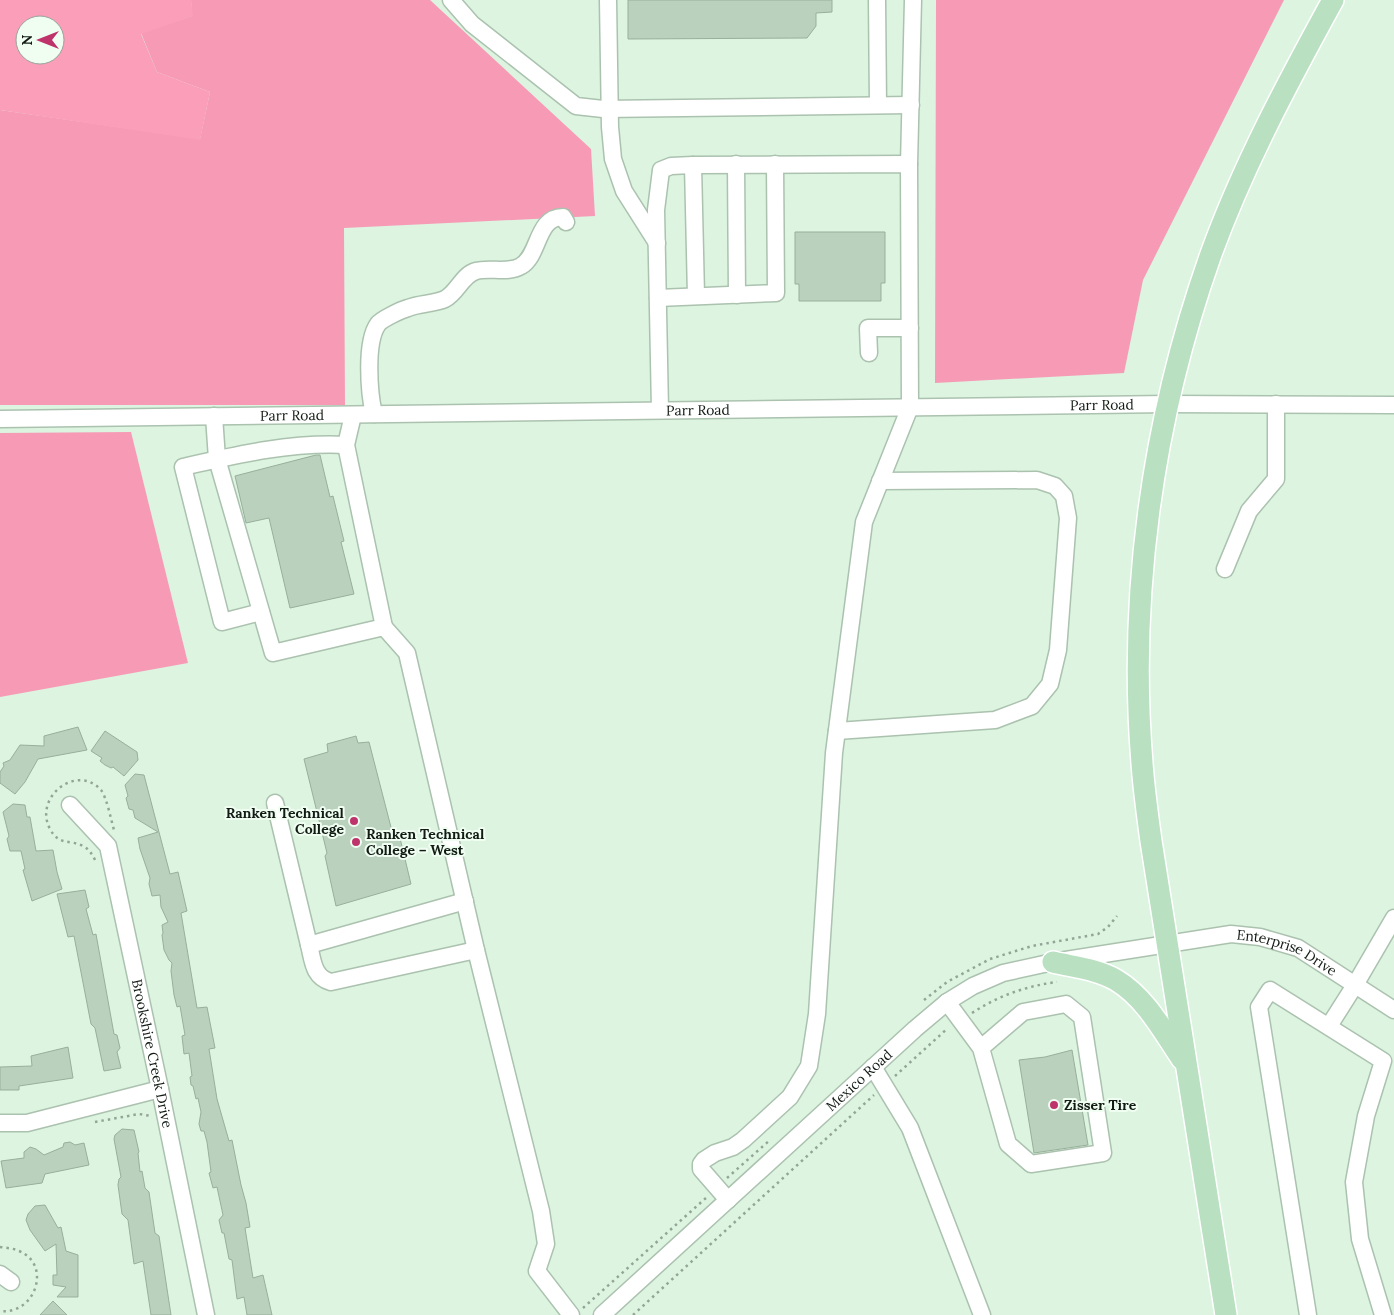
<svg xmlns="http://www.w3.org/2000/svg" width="1394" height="1315" font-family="Lora,serif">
  <rect width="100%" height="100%" fill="#dcf4e0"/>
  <g fill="#f79ab6">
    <path d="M191 0H430L591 149 595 216 344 228 345 405H0V110L200 139 210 92 157 72 141 33 192 16Z"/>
    <path d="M936 0H1284L1143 280 1124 373 935 383Z"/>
    <path d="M131 432 188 663 0 697V433Z"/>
  </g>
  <path fill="#fb9eb9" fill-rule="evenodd" d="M0 0H191L193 16 141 34 157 72 210 92 200 140 0 110ZM25 25H55V55H25Z"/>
  <g fill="#bad1be" stroke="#98af9c">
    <path d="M628 0H832V12L816 13V26L807 38 628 39Z"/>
    <path d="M795 232H885V283H881V301H799V284H795Z"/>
    <path d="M316 455H320L330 497 333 496 344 541 341 542 354 594 290 608 269 518 246 523 235 476Z"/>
    <path d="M78 727 87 750 38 759 25 782 15 794 0 783V772L4 766 3 763 10 760 20 745 44 746V736Z"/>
    <path d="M105 731 137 752 138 760 124 776 113 767 111 768 105 765 100 761 102 758 91 751Z"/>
    <path d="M356 736 358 743 369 742 393 835 399 834 411 884 336 906 325 856 327 853 304 759 328 752 327 744Z"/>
    <path d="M135 774 144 775 170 874 178 872 187 911 181 913 197 1008 207 1007 215 1048 209 1049 217 1099 229 1141 232 1140 241 1185 246 1203 250 1227 245 1228 253 1278 263 1275 272 1315H247L244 1297 237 1299 232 1260 229 1259 224 1233H222L219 1220 223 1215 217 1187 213 1188 209 1173 211 1172 207 1142 204 1131H201L199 1124 201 1112 198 1098 196 1099 193 1086 191 1085 190 1077 192 1076 189 1053 184 1054 182 1036 185 1035 180 1006 177 1007 174 995 171 971 172 963 169 960 164 950 162 935 163 933 162 925 168 922 161 907 160 895 152 896 149 884 150 878 140 849 138 838 158 832 135 818 133 810 129 809 126 798 128 796 125 785Z"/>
    <path d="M13 804 25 805 27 817H30L36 851 53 850 57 872 62 889 32 901 23 870 25 869 21 851H10L7 839 9 836 3 812Z"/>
    <path d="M85 890 89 907 86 909 93 935 96 934 114 1034 117 1035 120 1048 117 1052 121 1068 104 1071 95 1028 91 1024 74 936 68 937 57 894Z"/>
    <path d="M68 1047 73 1078 19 1086V1090H0V1067L32 1066 31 1056Z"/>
    <path d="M1072 1050 1088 1145 1034 1153 1019 1060 1045 1057Z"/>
    <path d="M122 1129 134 1130 139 1152 138 1153 140 1172 142 1171 145 1188 149 1192 155 1233 159 1236 171 1315H151L143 1261 134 1264 128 1220 122 1214 118 1185 119 1179 121 1177 114 1139 115 1135Z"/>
    <path d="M70 1142 75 1145 84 1143 89 1165 45 1174 42 1183 6 1188 1 1161 24 1158V1152L30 1147 36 1149 44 1155 63 1147 64 1143Z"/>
    <path d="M45 1205 58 1228 61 1227 66 1251 78 1255V1297H57L66 1287 53 1285V1275H57L56 1244 45 1251 30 1230 26 1220 28 1214 35 1206Z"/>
    <path d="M53 1301 67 1315H40Z"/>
  </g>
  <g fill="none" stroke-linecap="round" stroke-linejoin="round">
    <defs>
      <g id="minor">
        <path d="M451 0 472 24 576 106 603 109 911 105"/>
        <path d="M608 0 610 127 613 159 624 191 657 243"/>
        <path d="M877 0 878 105"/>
        <path d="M736 164 737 295"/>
        <path d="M909 164 913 0"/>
        <path d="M693 165 696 296"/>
        <path d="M658 298 776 293 775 164"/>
        <path d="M869 353 868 328H910"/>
        <path d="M660 410 656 210 661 170 671 166 693 165 909 164 910 407 864 522 834 753 817 1014 809 1066 790 1097 743 1140 733 1147 715 1153 704 1160 701 1164V1169L728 1200"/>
        <path d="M374 414C369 393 365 342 378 324 382 319 401 310 408 308 420 303 434 304 445 299 458 292 462 275 476 271 490 267 508 274 521 266 540 255 536 217 563 217L566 222"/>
        <path d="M214 416 217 459 273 653 384 627 346 445 353 415"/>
        <path id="s1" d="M0 419 1168 404 1394 405"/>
        <path d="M1225 569 1249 511 1276 479V404"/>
        <path d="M261 612 222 622 183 467C236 455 291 442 346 445"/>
        <path d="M384 627 407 653 476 950 541 1211 546 1244 537 1271 571 1315"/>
        <path d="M837 731 995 720 1032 706 1050 684 1058 650 1068 518 1064 496 1055 486 1037 480 880 481"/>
        <path d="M275 803 309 945"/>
        <path id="s2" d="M70 805 108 846 160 1089 206 1315"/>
        <path d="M465 901 309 945C313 961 313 977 331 982L476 950"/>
        <path d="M947 1002 981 1048 1008 1144 1031 1164 1103 1153 1082 1017 1066 1004 1023 1012 981 1048"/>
        <path d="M1329 1026 1355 985 1394 918"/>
        <path d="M873 1067 910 1128 982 1315"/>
        <path d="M0 1123H27L160 1089"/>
        <path d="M0 1274 11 1282"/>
        <path id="s3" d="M602 1315 915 1029 947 1002 973 986 1003 973 1053 962 1231 934 1260 937 1298 948 1394 1010"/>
        <path d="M1308 1315 1259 1007 1270 990 1383 1061 1366 1116 1354 1182 1360 1239 1383 1315"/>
      </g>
      <g id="major">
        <path d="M1053 962C1074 967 1097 969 1116 980 1146 998 1163 1031 1182 1059"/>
        <path d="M1226 1315 1151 841C1148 819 1145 797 1143 775 1127 599 1152 420 1211 254 1243 166 1288 82 1333 0"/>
      </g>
    </defs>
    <use href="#minor" stroke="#abc2af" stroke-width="19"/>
    <use href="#major" stroke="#fff" stroke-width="24"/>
    <g stroke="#93a696" stroke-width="2.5" stroke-dasharray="2.5 4" stroke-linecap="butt">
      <path d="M95 860C92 854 89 849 83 846 69 839 59 846 50 829 33 797 77 763 101 790 107 798 111 820 114 830"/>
      <path d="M924 1000 947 982 990 959 1032 946 1098 934 1108 927 1117 916"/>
      <path d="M972 1013C998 996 1026 986 1057 982"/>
      <path d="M895 1076 948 1028"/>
      <path d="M95 1122 139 1114 151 1116"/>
      <path d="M727 1178 770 1140"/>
      <path d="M0 1247C6 1248 13 1248 19 1251 52 1264 36 1315 0 1311"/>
      <path d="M583 1308 707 1197"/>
      <path d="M633 1315 874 1095"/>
    </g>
    <use href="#minor" stroke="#fff" stroke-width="16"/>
    <use href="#major" stroke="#b9e0c1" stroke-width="21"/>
  </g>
  <g fill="#be336a" stroke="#f0fef2" stroke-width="2">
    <circle cx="354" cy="821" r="5"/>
    <circle cx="356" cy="842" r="5"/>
    <circle cx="1054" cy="1105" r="5"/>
  </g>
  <g text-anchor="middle" stroke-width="4" stroke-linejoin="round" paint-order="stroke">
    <g font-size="14" fill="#111a13" stroke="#f0fef2">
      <text dy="5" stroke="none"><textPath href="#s1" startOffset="1102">Parr Road</textPath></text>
      <text dy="5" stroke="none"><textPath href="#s1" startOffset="698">Parr Road</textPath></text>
      <text dy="5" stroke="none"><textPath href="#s1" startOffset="292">Parr Road</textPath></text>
      <text dy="5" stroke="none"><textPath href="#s3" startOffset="820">Enterprise Drive</textPath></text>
      <text dy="5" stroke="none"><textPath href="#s2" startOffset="268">Brookshire Creek Drive</textPath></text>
      <text dy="5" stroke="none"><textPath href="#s3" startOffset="348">Mexico Road</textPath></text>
    </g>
    <g font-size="14" font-weight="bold" fill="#111a13" stroke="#f0fef2" text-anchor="start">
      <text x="344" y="818" text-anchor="end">Ranken Technical<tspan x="344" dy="16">College</tspan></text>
      <text x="366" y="839">Ranken Technical<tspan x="366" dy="16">College – West</tspan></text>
      <text x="1064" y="1110">Zisser Tire</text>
    </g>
  </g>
  <g transform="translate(40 40) rotate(270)"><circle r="24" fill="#f0fef2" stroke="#97a399"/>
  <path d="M0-4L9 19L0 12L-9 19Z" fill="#be336a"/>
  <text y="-8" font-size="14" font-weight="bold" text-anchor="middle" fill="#111a13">N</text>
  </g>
</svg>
